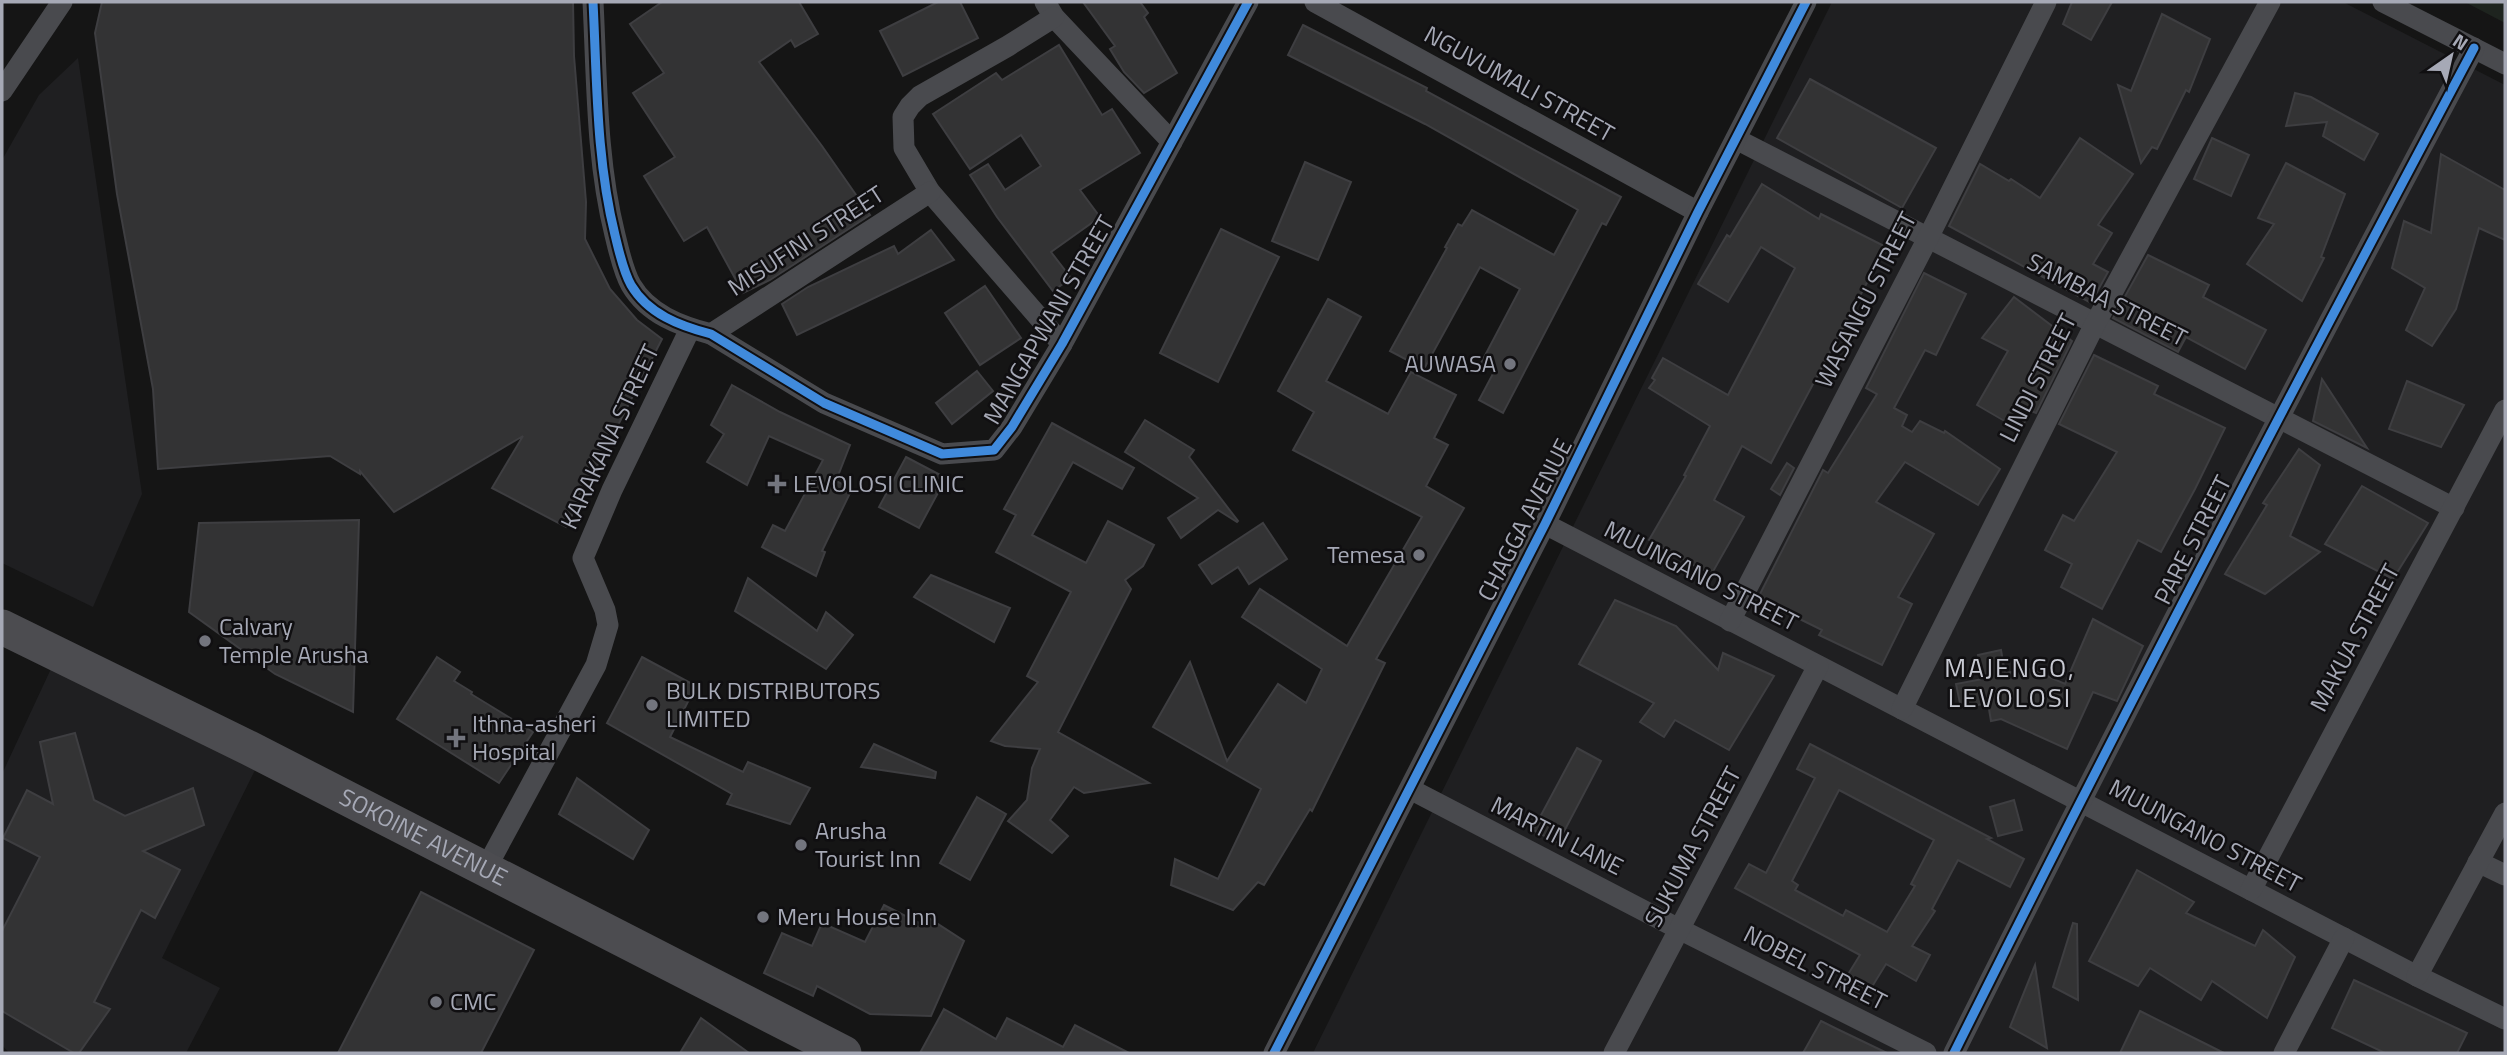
<svg xmlns="http://www.w3.org/2000/svg" width="2507" height="1055" font-family="'Titillium Web',sans-serif">
  <rect width="100%" height="100%" fill="#151515"/>
  <g fill="#1f1f21">
    <path d="M1832 2H2343L2505 85V1053H1313Z"/>
    <path d="M78 58 142 494 93 607 2 563V160L39 95Z"/>
    <path d="M56 658 260 760 162 958 220 988 186 1053H9L2 1045V774Z"/>
  </g>
  <path fill="#1e241f" d="M2465 2H2505V23Z"/>
  <g fill="#333334" stroke="#3e3e41" stroke-width="2" fill-rule="evenodd">
    <path d="M102 2H573L574 56 586 202 585 239 610 289 637 320 662 339 566 527 492 488 523 436 394 512 360 471V474L330 456 158 469 153 389 117 194 95 33Z"/>
    <path d="M662 2H799L818 34 795 47 791 40 759 62 822 146 870 215 770 280 743 293 707 227 684 241 644 176 675 157 633 93 664 73 630 24Z"/>
    <path d="M938 2H960L978 38 903 76 880 31Z"/>
    <path d="M1083 2H1140L1148 13 1144 17 1177 73 1144 93 1124 72 1110 49 1115 46Z"/>
    <path d="M2072 2H2112L2091 40 2063 24Z"/>
    <path d="M2162 14 2210 39 2189 92 2186 90 2157 149 2152 147 2141 163 2118 85 2131 91Z"/>
    <path d="M1303 25 1427 88 1426 91 1621 197 1606 225 1602 223 1503 413 1479 400 1495 370 1481 363 1520 289 1480 267 1424 369 1390 351 1447 248 1445 247 1458 224 1462 226 1472 210 1554 255 1578 210 1425 124 1288 55Z"/>
    <path d="M1059 45 1102 115 1112 109 1140 153 1080 190 1100 217 1051 252 1071 278 1053 291 997 217 970 175 988 164 1005 190 1041 166 1021 135 970 169 933 114 996 73 1002 80Z"/>
    <path d="M1810 79 1936 148 1902 208 1777 138Z"/>
    <path d="M2295 93 2311 97 2378 134 2364 160 2323 136 2327 122 2286 126Z"/>
    <path d="M2080 138 2133 174 2098 225 2112 233 2093 264 2108 272 2091 303 1949 226 1980 164 2009 181 2011 179 2040 198Z"/>
    <path d="M2212 138 2249 155 2231 196 2194 179Z"/>
    <path d="M2441 154 2505 190V240L2479 228 2456 309 2432 346 2406 330 2425 288 2392 268 2404 221 2431 233Z"/>
    <path d="M1305 162 1351 182 1318 260 1272 241Z"/>
    <path d="M2286 163 2345 194 2321 257 2324 258 2302 301 2247 264 2274 224 2258 218Z"/>
    <path d="M1762 184 1819 219 1821 214 1886 247 1771 463 1742 446 1714 500 1744 517 1711 575 1649 540 1686 476 1684 475 1710 426 1649 388 1655 380 1652 378 1663 358 1728 395 1795 268 1761 247 1728 302 1698 284 1727 235 1730 237Z"/>
    <path d="M1221 229 1279 257 1218 382 1160 353Z"/>
    <path d="M931 230 954 260 797 335 782 304 808 287 894 246 898 254Z"/>
    <path d="M2148 255 2209 285 2203 297 2266 330 2245 369 2186 337 2178 352 2113 318Z"/>
    <path d="M1924 273 1966 294 1936 355 1925 350 1894 408 1907 415 1902 426 1912 432 1920 421 1944 433 1945 431 2000 469 1978 505 1905 462 1876 502 1934 534 1898 597 1912 604 1882 665 1819 635 1822 630 1773 606 1774 603 1759 596 1823 470 1828 473 1877 394 1866 388Z"/>
    <path d="M985 286 1021 338 980 365 945 313Z"/>
    <path d="M2014 297 2072 341 2036 413 2031 411 2020 430 1977 405 2008 351 1982 338Z"/>
    <path d="M1328 299 1361 317 1326 381 1388 414 1411 372 1456 395 1434 438 1448 445 1426 486 1464 508 1376 659 1385 663 1312 811 1310 809 1264 885 1258 882 1233 910 1171 885 1175 859 1218 879 1261 789 1153 727 1190 662 1227 761 1278 684 1306 703 1322 669 1242 617 1260 589 1347 646 1422 517 1293 450 1314 412 1278 391Z"/>
    <path d="M2094 355 2158 386 2154 394 2225 428 2195 489 2161 552 2138 540 2102 609 2061 587 2072 564 2045 550 2063 515 2074 521 2117 452 2059 424Z"/>
    <path d="M977 371 993 391 952 424 936 403Z"/>
    <path d="M2322 379 2367 448 2313 421Z"/>
    <path d="M2407 381 2464 405 2441 447 2389 429Z"/>
    <path d="M732 385 780 412 850 445 836 481 852 489 822 551 825 552 816 576 762 547 773 525 785 531 823 460 769 436 747 485 707 462 724 434 711 425Z"/>
    <path d="M1145 420 1194 450 1189 457 1238 521 1237 522 1218 510 1181 538 1168 518 1198 498 1125 452Z"/>
    <path d="M1052 423 1134 468 1122 489 1073 462 1032 535 1086 563 1108 521 1154 545 1143 566 1125 580 1131 589 1058 732 1149 783 1084 793 1074 787 1050 820 1068 836 1052 853 1008 821 1027 800 1032 768 1040 749 1005 746 991 741 1038 682 1027 676 1071 592 996 552 1016 515 1004 509Z"/>
    <path d="M2299 449 2320 465 2290 536 2320 552 2265 594 2225 574 2267 505 2263 503Z"/>
    <path d="M906 457 946 478 919 528 879 507Z"/>
    <path d="M1787 463 1794 468 1780 495 1771 489Z"/>
    <path d="M2362 486 2428 523 2393 579 2325 544Z"/>
    <path d="M359 520 353 712 275 674 189 612 199 523Z"/>
    <path d="M1263 523 1287 559 1249 584 1238 567 1212 584 1199 565Z"/>
    <path d="M931 575 1010 608 994 642 914 597Z"/>
    <path d="M748 578 817 631 826 612 853 635 826 669 735 611Z"/>
    <path d="M1615 600 1676 626 1718 670 1723 653 1774 676 1729 750 1675 720 1664 737 1640 722 1654 703 1579 664Z"/>
    <path d="M2093 619 2143 646 2117 701 2093 692 2067 749 2001 719 1991 721 1988 703 1961 708 1956 684 1983 679 1978 655 2001 650 2005 673 2031 669 2065 684Z"/>
    <path d="M437 657 460 672 454 681 472 692 471 694 533 732 499 783 397 719Z"/>
    <path d="M642 657 696 686 670 737 743 772 748 762 810 788 790 824 727 804 732 794 607 723Z"/>
    <path d="M75 733 94 800 125 816 193 788 204 825 143 851 180 870 155 918 141 910 94 1002 110 1009 79 1053H74L2 1011V931L40 857 3 838 27 790 53 804 40 742Z"/>
    <path d="M874 744 936 772 935 778 861 767Z"/>
    <path d="M1810 744 1991 838 1987 839 2024 859 2010 887 1958 860 1932 909 1935 911 1912 946 1930 955 1916 981 1886 964 1862 1003 1839 989 1860 955 1735 888 1749 864 1766 873 1815 778 1797 769ZM1839 790 1934 840 1911 884 1915 886 1887 932 1846 910 1843 916 1795 890 1798 885 1792 881Z"/>
    <path d="M1577 748 1601 761 1558 843 1533 830Z"/>
    <path d="M577 778 649 830 633 859 559 814Z"/>
    <path d="M977 797 1006 814 970 880 940 863Z"/>
    <path d="M2014 800 2022 830 1998 836 1990 807Z"/>
    <path d="M2137 870 2194 902 2186 913 2255 946 2263 930 2295 957 2267 1018 2212 981 2201 1000 2150 968 2138 986 2089 961Z"/>
    <path d="M421 892 534 950 481 1053H338Z"/>
    <path d="M884 905 919 923 924 915 964 941 931 1016 870 1014 817 986 813 996 764 973 782 933 812 946 822 923 865 942Z"/>
    <path d="M2073 923 2077 924 2078 1000 2053 987Z"/>
    <path d="M2035 965 2047 1048 2010 1027Z"/>
    <path d="M2354 980 2467 1033 2457 1053H2385L2332 1028Z"/>
    <path d="M944 1009 996 1039 1007 1018 1063 1047 1075 1025 1129 1053H920Z"/>
    <path d="M2140 1011 2224 1053H2120Z"/>
    <path d="M701 1018 749 1053H680Z"/>
    <path d="M1821 1021 1835 1028 1887 1053H1803Z"/>
  </g>
  <g fill="none" stroke-linecap="round" stroke-linejoin="round">
    <g stroke="#494a4e" stroke-width="21">
      <path d="M593 2C597 79 596 159 615 235 619 251 623 271 631 285 648 314 680 326 711 334L824 403 942 454 994 450 1012 427 1062 344 1248 2"/>
      <path d="M1045 2 1054 17 1172 142"/>
      <path d="M1315 2 1698 212"/>
      <path d="M2383 2 2505 64"/>
      <path d="M1054 17 1008 46 920 96 910 106 903 117 904 148 930 192 1062 344"/>
      <path d="M2 91 62 2"/>
      <path d="M1736 139 2454 508"/>
      <path d="M711 334 930 192"/>
      <path d="M1545 524 2417 976 2505 1019"/>
      <path d="M1730 621 1928 238 2046 2"/>
      <path d="M1902 709 2095 324 2270 2"/>
      <path d="M1410 789 1679 929 1926 1053"/>
      <path d="M2478 862 2505 875"/>
      <path d="M485 870 596 665 608 625 605 610 583 558 612 490 690 329"/>
      <path d="M2251 890 2505 410"/>
      <path d="M2417 976 2505 813"/>
      <path d="M1274 1053 1545 524 1698 212 1806 2"/>
      <path d="M1614 1053 1818 666"/>
      <path d="M1954 1053C2122 715 2297 381 2474 48"/>
      <path d="M2284 1053 2344 938"/>
    </g>
    <path stroke="#4c4c50" stroke-width="35" id="s1" d="M2 627 249 748 844 1053"/>
    <defs>
      <g id="cycleway">
        <path d="M593 2C597 79 596 159 615 235 619 251 623 271 631 285 648 314 680 326 711 334L824 403 942 454 994 450 1012 427 1062 344 1248 2"/>
        <path d="M1274 1053 1545 524 1698 212 1806 2"/>
        <path d="M1954 1053C2122 715 2297 381 2474 48"/>
      </g>
    </defs>
    <use href="#cycleway" stroke="#100f11" stroke-width="13"/>
    <use href="#cycleway" stroke="#408adc" stroke-width="9"/>
  </g>
  <g fill="#73757e" stroke="#100f11" stroke-width="2.5">
    <circle cx="1510" cy="364" r="7"/>
    <path d="M773.5 473.5h7v7h7v7h-7v7h-7v-7h-7v-7h7z"/>
    <circle cx="1419" cy="555" r="7"/>
    <circle cx="205" cy="641" r="7"/>
    <circle cx="652" cy="705" r="7"/>
    <path d="M452.5 727.5h7v7h7v7h-7v7h-7v-7h-7v-7h7z"/>
    <circle cx="801" cy="845" r="7"/>
    <circle cx="763" cy="917" r="7"/>
    <circle cx="436" cy="1002" r="7"/>
  </g>
  <g text-anchor="middle" stroke-width="5" stroke-linejoin="round" paint-order="stroke">
    <g font-size="24" fill="#a6a9b6" stroke="#100f11">
      <text transform="translate(1519 84) rotate(29)" y="8">NGUVUMALI STREET</text>
      <text transform="translate(806 241) rotate(-33)" y="8">MISUFINI STREET</text>
      <text transform="translate(1866 300) rotate(-63)" y="8">WASANGU STREET</text>
      <text transform="translate(2107 300) rotate(27)" y="8">SAMBAA STREET</text>
      <text transform="translate(1049 320) rotate(-60)" y="8">MANGAPWANI STREET</text>
      <text transform="translate(2038 378) rotate(-63)" y="8">LINDI STREET</text>
      <text transform="translate(610 437) rotate(-65)" y="8">KARAKANA STREET</text>
      <text transform="translate(1525 520) rotate(-63)" y="8">CHAGGA AVENUE</text>
      <text transform="translate(2193 540) rotate(-63)" y="8">PARE STREET</text>
      <text transform="translate(1701 576) rotate(27)" y="8">MUUNGANO STREET</text>
      <text transform="translate(2355 638) rotate(-62)" y="8">MAKUA STREET</text>
      <text transform="translate(1557 836) rotate(27)" y="8">MARTIN LANE</text>
      <text transform="translate(2205 836) rotate(28)" y="8">MUUNGANO STREET</text>
      <text dy="8" stroke="none"><textPath href="#s1" startOffset="471">SOKOINE AVENUE</textPath></text>
      <text transform="translate(1693 847) rotate(-62)" y="8">SUKUMA STREET</text>
      <text transform="translate(1815 968) rotate(27)" y="8">NOBEL STREET</text>
    </g>
    <g font-size="24" fill="#a6a9b6" stroke="#100f11" text-anchor="start">
      <text x="1496" y="372" text-anchor="end">AUWASA</text>
      <text x="793" y="492">LEVOLOSI CLINIC</text>
      <text x="1405" y="563" text-anchor="end">Temesa</text>
      <text x="219" y="635">Calvary<tspan x="219" dy="28">Temple Arusha</tspan></text>
      <text x="666" y="699">BULK DISTRIBUTORS<tspan x="666" dy="28">LIMITED</tspan></text>
      <text x="472" y="732">Ithna-asheri<tspan x="472" dy="28">Hospital</tspan></text>
      <text x="815" y="839">Arusha<tspan x="815" dy="28">Tourist Inn</tspan></text>
      <text x="777" y="925">Meru House Inn</text>
      <text x="450" y="1010">CMC</text>
    </g>
    <g font-size="26" letter-spacing="2" fill="#c7c9d2" stroke="#100f11">
      <text x="2010" y="677">MAJENGO,<tspan x="2010" dy="30">LEVOLOSI</tspan></text>
    </g>
  </g>
  <rect width="2507" height="1055" fill="none" stroke="#a6a9b6" stroke-width="7"/>
  <g transform="translate(2451 56) rotate(34)" stroke="#100f11" stroke-width="5" paint-order="stroke">
  <path d="M0-5L12 26L0 18L-12 26Z" fill="#a6a9b6"/>
  <text y="-10" font-size="19" font-weight="bold" text-anchor="middle" fill="#a6a9b6">N</text>
  </g>
</svg>
